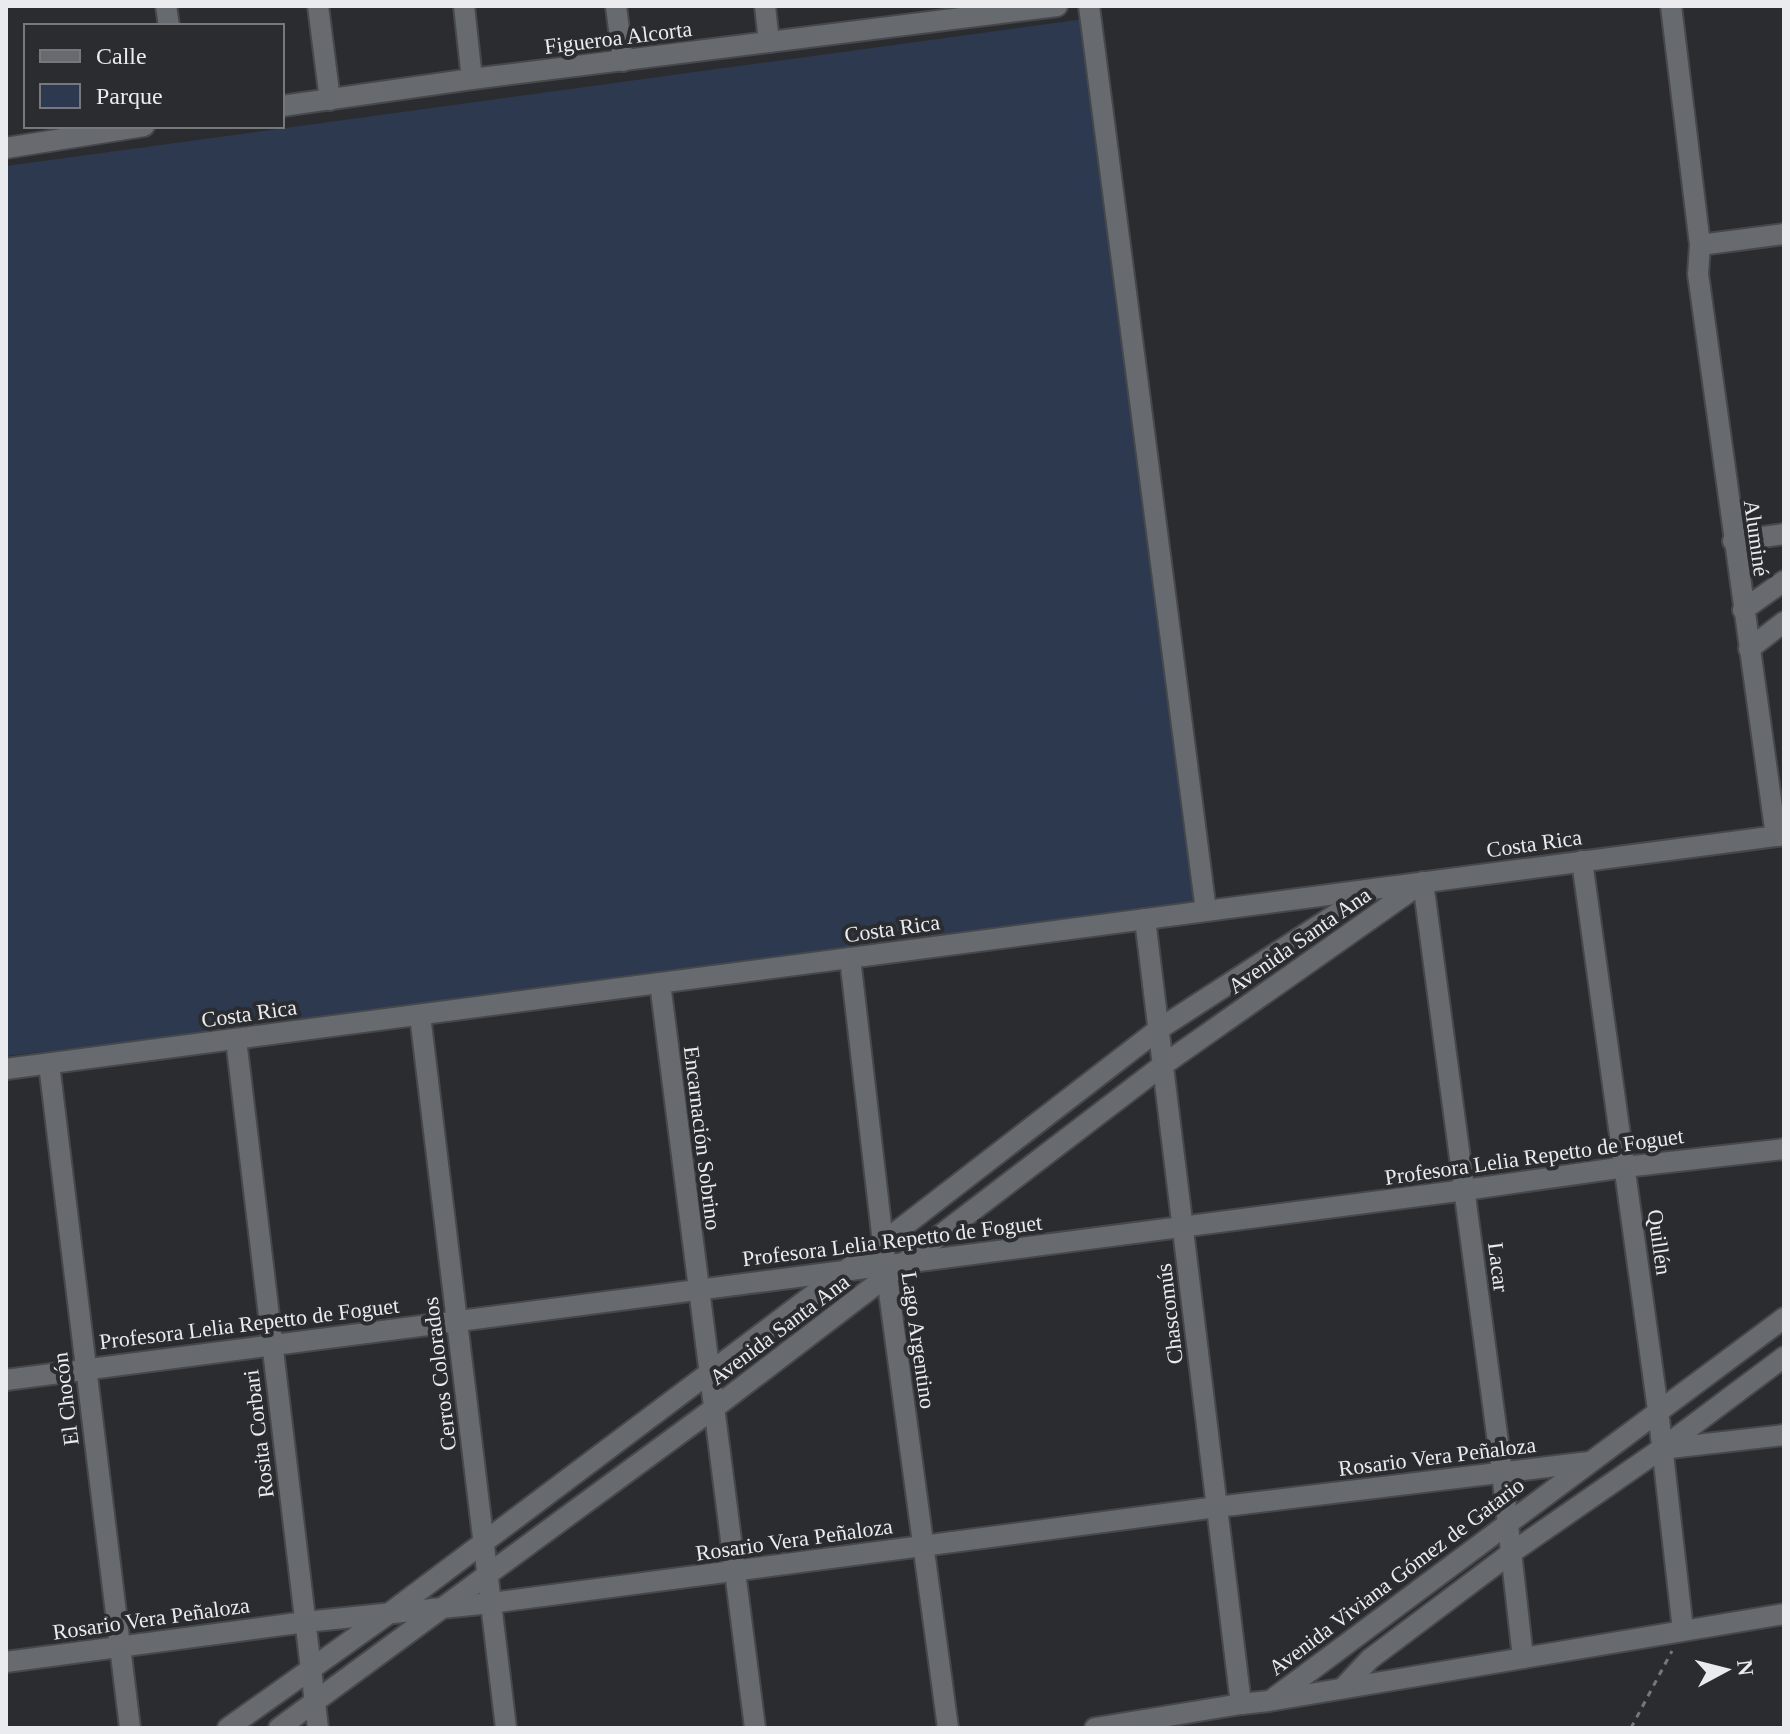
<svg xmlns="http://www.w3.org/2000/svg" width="1790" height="1734" font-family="'Times New Roman',serif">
  <rect width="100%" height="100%" fill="#2a2c2f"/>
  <path fill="#2d394e" d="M1091 18 1200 906 414 1009 6 1056V166Z"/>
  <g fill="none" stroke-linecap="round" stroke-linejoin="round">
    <defs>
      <g id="minor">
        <path d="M166 6 169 26"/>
        <path d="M318 6 330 100"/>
        <path d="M464 6 472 79"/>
        <path d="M616 6 623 61"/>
        <path d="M765 6 769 42"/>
        <path d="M1089 6 1206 911"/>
        <path d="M1671 6 1700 245 1698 274 1776 836"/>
        <path d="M282 106 472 79 1057 6"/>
        <path d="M6 148 144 126"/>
        <path d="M1700 245 1784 234"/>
        <path d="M1733 541 1784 534"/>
        <path d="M1743 610 1784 581"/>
        <path d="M1749 649 1784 622"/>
        <path d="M1582 861 1658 1410 1683 1630"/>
        <path d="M1145 919 1241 1704"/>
        <path d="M850 958 887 1277 948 1728"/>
        <path d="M660 983 755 1728"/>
        <path d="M420 1015 506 1728"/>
        <path d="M236 1039 318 1728"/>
        <path d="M49 1064 130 1728"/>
        <path d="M6 1069 1784 835"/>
        <path d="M6 1380 1465 1190 1625 1167 1784 1149"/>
        <path d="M1661 1449 1784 1435"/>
        <path d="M6 1662 305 1622 491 1603 1217 1507 1589 1462"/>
        <path d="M1343 1688 1370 1659 1511 1553 1661 1449 1784 1357"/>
        <path d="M1274 1698 1784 1318"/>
        <path d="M228 1728 391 1612 882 1243 1159 1029 1369 893"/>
        <path d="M279 1728 713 1409 1163 1065 1423 882 1502 1472 1523 1658"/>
        <path d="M1095 1728 1241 1704 1269 1701 1784 1614"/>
      </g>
    </defs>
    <use href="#minor" stroke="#46484b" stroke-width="24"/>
    <path stroke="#76777a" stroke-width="3" stroke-dasharray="6 6" stroke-linecap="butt" d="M1631 1728 1672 1651"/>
    <use href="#minor" stroke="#676a6e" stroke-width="20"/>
  </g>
  <g text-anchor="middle" stroke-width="8" stroke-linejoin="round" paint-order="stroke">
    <g font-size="22" fill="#eaebee" stroke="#2a2c2f">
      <text transform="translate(618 37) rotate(-7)" y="8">Figueroa Alcorta</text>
      <text transform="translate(1757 538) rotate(82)" y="8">Aluminé</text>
      <text transform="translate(1534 843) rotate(-8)" y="8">Costa Rica</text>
      <text transform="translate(892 928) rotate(-8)" y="8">Costa Rica</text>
      <text transform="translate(1299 940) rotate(-35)" y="8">Avenida Santa Ana</text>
      <text transform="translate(249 1013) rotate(-8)" y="8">Costa Rica</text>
      <text transform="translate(703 1138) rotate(83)" y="8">Encarnación Sobrino</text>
      <text transform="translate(1534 1156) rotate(-8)" y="8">Profesora Lelia Repetto de Foguet</text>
      <text transform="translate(892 1240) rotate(-7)" y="8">Profesora Lelia Repetto de Foguet</text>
      <text transform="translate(1660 1242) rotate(82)" y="8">Quillén</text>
      <text transform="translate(1499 1267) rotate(83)" y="8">Lacar</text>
      <text transform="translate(1169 1314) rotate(-97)" y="8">Chascomús</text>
      <text transform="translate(249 1323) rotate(-7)" y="8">Profesora Lelia Repetto de Foguet</text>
      <text transform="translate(779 1329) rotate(-37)" y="8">Avenida Santa Ana</text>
      <text transform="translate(919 1340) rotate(82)" y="8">Lago Argentino</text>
      <text transform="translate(439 1374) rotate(-97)" y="8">Cerros Colorados</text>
      <text transform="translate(65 1399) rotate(-97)" y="8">El Chocón</text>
      <text transform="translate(258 1434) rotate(-97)" y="8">Rosita Corbari</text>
      <text transform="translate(1437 1456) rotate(-7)" y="8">Rosario Vera Peñaloza</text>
      <text transform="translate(794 1539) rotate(-8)" y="8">Rosario Vera Peñaloza</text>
      <text transform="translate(1396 1576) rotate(-37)" y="8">Avenida Viviana Gómez de Gatario</text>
      <text transform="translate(151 1618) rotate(-8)" y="8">Rosario Vera Peñaloza</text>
    </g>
  </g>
  <rect width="1790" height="1734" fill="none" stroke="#eaebee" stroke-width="16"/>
  <rect x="24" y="24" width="260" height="104" fill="#2a2c2f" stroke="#77787b" stroke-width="2"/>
  <rect x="40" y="50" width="40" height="12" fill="#676a6e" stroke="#77787b" stroke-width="2"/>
  <text x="96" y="64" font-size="24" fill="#eaebee">Calle</text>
  <rect x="40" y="84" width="40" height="24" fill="#2d394e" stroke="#77787b" stroke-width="2"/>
  <text x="96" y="104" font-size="24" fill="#eaebee">Parque</text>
  <g transform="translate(1726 1670) rotate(83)" stroke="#2a2c2f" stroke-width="6" paint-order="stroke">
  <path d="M0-6L14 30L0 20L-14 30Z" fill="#eaebee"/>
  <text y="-12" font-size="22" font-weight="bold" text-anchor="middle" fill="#eaebee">N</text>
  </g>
</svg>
